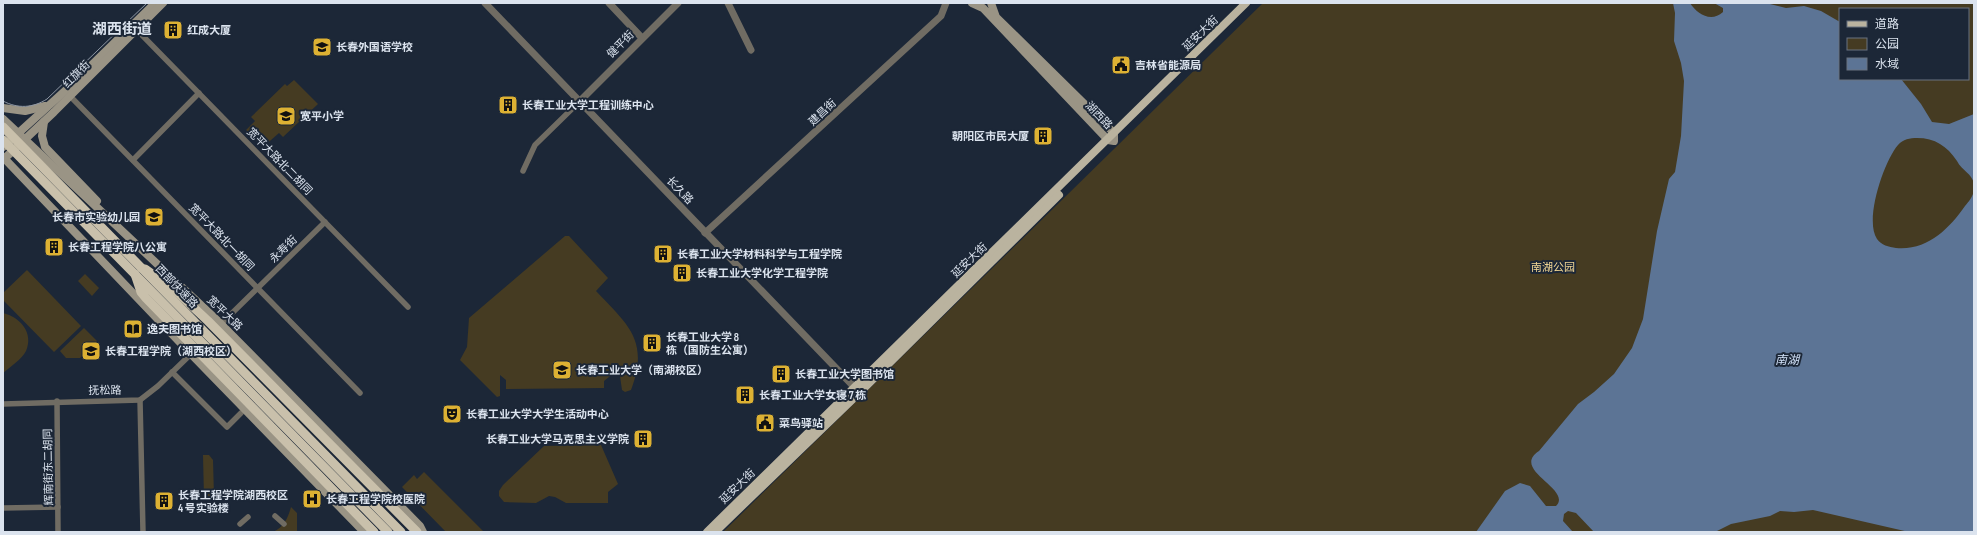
<svg xmlns="http://www.w3.org/2000/svg" width="1977" height="535" font-family="'Sofia Sans Condensed','Noto Sans SC',sans-serif">
  <rect width="100%" height="100%" fill="#1c2737"/>
  <g fill="#453b22" fill-rule="evenodd">
    <path d="M1263 3H1974V532H723ZM1840 9H1968V79H1840Z"/>
    <path d="M294 80 318 104 283 137 279 133 263 147 246 130 255 121 251 117 285 84 287 86Z"/>
    <path d="M565 236H569L608 278 596 291C627 324 650 340 631 390L625 392 622 390 619 369 604 381V388L506 389V380L500 375V396L497 397 460 360 467 347 469 318Z"/>
    <path d="M27 270 81 326 54 352 3 300V293Z"/>
    <path d="M85 274 99 288 92 296 78 281Z"/>
    <path d="M3 313C20 317 34 333 26 351 22 359 10 367 3 373Z"/>
    <path d="M84 328 97 341 80 358H66L60 351Z"/>
    <path d="M601 445 618 484 608 492V503H566L555 497 549 496 536 503 504 502 499 496V491L503 485 544 446Z"/>
    <path d="M203 455H209L213 460 214 496 204 498Z"/>
    <path d="M424 472 483 531 481 532H446L402 487 414 475 417 479Z"/>
    <path d="M291 507 297 513V532H273C284 527 288 518 291 507Z"/>
  </g>
  <path fill="#5c7495" d="M1673 3H1690C1697 14 1711 23 1723 12V8L1714 3H1766L1786 8 1804 6 1821 11 1840 22V79H1901L1921 104 1932 122 1949 124 1974 114V184C1972 173 1962 171 1957 161 1947 146 1935 138 1917 138 1910 138 1903 139 1898 145 1884 161 1864 220 1877 239 1881 245 1889 247 1896 248 1927 251 1949 229 1965 206 1969 201 1972 198 1974 191V532H1909L1813 510 1794 512 1780 511 1770 516 1731 524 1715 532H1594L1576 513 1568 511 1564 514 1563 521 1573 532H1476L1505 491 1520 483 1530 486 1546 506H1556C1573 489 1510 470 1539 451L1578 404 1594 392 1614 374 1632 348 1643 319 1657 231 1669 179 1675 172 1681 136 1684 81 1681 63 1674 41 1675 13Z"/>
  <g fill="none" stroke-linecap="round" stroke-linejoin="round">
    <g stroke="#706c63" stroke-width="5.5">
      <path d="M137 30 408 307"/>
      <path d="M70 96 360 393"/>
      <path d="M133 160 199 93"/>
      <path d="M523 171 535 145 579 102"/>
      <path d="M221 324 325 222"/>
      <path d="M172 372 227 427 241 413"/>
      <path d="M140 400 143 532"/>
      <path d="M57 401 58 532"/>
      <path d="M3 404 140 400 158 386 191 354"/>
      <path d="M3 508 58 507"/>
      <path d="M275 516 284 524"/>
      <path d="M240 524 248 517"/>
    </g>
    <g stroke="#706c63" stroke-width="7">
      <path d="M485 3 858 391"/>
      <path d="M609 3 642 38"/>
      <path d="M728 3 751 50"/>
      <path d="M579 102 678 3"/>
      <path d="M705 233 941 16 946 3"/>
    </g>
    <g stroke="#9a9485" stroke-width="8">
      <path d="M972 3 983 8 1108 140 1114 141V133L996 17 991 3"/>
      <path d="M3 108 25 111 45 106"/>
      <path d="M3 119 221 324 420 526 423 532"/>
      <path d="M44 122 42 136 45 147 97 201"/>
      <path d="M3 147 66 90 155 3"/>
      <path d="M3 157 191 354 364 532"/>
      <path d="M4 159 54 112 163 3"/>
    </g>
    <g stroke="#bab39f" stroke-width="8">
      <path d="M707 532 1246 3"/>
      <path d="M715 532 859 393 1059 195"/>
    </g>
    <g stroke="#c9c0ab" stroke-width="9">
      <path d="M145 269 176 291 208 321 417 532"/>
      <path d="M135 274 141 292 146 298 374 532"/>
    </g>
    <path stroke="#8d96a3" stroke-width="1" d="M3 101C18 109 33 108 47 99L147 3"/>
    <g stroke="#c9c0ab" stroke-width="9">
      <path d="M3 127 401 532"/>
      <path d="M3 140 388 532"/>
    </g>
  </g>
  <defs>
    <symbol id="building-square" viewBox="-11 -11 22 22"><rect x="-9" y="-9" width="18" height="18" rx="4" fill="#ddb133" stroke="#1c2737"/><path d="M-4-6H4V6H1V3H-1V6H-4ZM-2.5-4.3h1.7v1.8h-1.7ZM.8-4.3h1.7v1.8H.8ZM-2.5-1h1.7V.8h-1.7ZM.8-1h1.7V.8H.8Z" fill="#111"/></symbol>
    <symbol id="school-square" viewBox="-11 -11 22 22"><rect x="-9" y="-9" width="18" height="18" rx="4" fill="#ddb133" stroke="#1c2737"/><path d="M0-5L7-2L0 1L-7-2ZM-4 1L0 2.5L4 1V4Q0 6-4 4Z" fill="#111"/></symbol>
    <symbol id="civic-square" viewBox="-11 -11 22 22"><rect x="-9" y="-9" width="18" height="18" rx="4" fill="#ddb133" stroke="#1c2737"/><path d="M-.6-6.5H3V-4.5H.6V-3L4-1V1h2V6H-6V1h2V-1L-.6-3ZM-1.2 2.5V6h2.4V2.5Z" fill="#111"/></symbol>
    <symbol id="library-square" viewBox="-11 -11 22 22"><rect x="-9" y="-9" width="18" height="18" rx="4" fill="#ddb133" stroke="#1c2737"/><path d="M-6-4Q-3-5.5-.7-3.5V5Q-3 3-6 4ZM6-4Q3-5.5 .7-3.5V5Q3 3 6 4Z" fill="#111"/></symbol>
    <symbol id="university-square" viewBox="-11 -11 22 22"><rect x="-9" y="-9" width="18" height="18" rx="4" fill="#ddb133" stroke="#1c2737"/><path d="M0-5L7-2L0 1L-7-2ZM-4 1L0 2.5L4 1V4Q0 6-4 4Z" fill="#111"/></symbol>
    <symbol id="theatre-square" viewBox="-11 -11 22 22"><rect x="-9" y="-9" width="18" height="18" rx="4" fill="#ddb133" stroke="#1c2737"/><path d="M-5-5.5Q0-4 5-5.5V0Q5 5 0 6Q-5 5-5 0ZM-3.3-2.5H-1v1.5H-3.3ZM1-2.5H3.3v1.5H1ZM-2.8 1Q0 5.5 2.8 1Z" fill="#111"/></symbol>
    <symbol id="hospital-square" viewBox="-11 -11 22 22"><rect x="-9" y="-9" width="18" height="18" rx="4" fill="#ddb133" stroke="#1c2737"/><path d="M-5-5h3v3.5h4V-5h3V5h-3V1.5h-4V5h-3Z" fill="#111"/></symbol>
  </defs>
  <g fill-rule="evenodd">
    <use href="#building-square" x="162" y="19" width="22" height="22"/>
    <use href="#school-square" x="311" y="36" width="22" height="22"/>
    <use href="#civic-square" x="1110" y="54" width="22" height="22"/>
    <use href="#building-square" x="497" y="94" width="22" height="22"/>
    <use href="#school-square" x="275" y="105" width="22" height="22"/>
    <use href="#building-square" x="1032" y="125" width="22" height="22"/>
    <use href="#school-square" x="143" y="206" width="22" height="22"/>
    <use href="#building-square" x="43" y="236" width="22" height="22"/>
    <use href="#building-square" x="652" y="243" width="22" height="22"/>
    <use href="#building-square" x="671" y="262" width="22" height="22"/>
    <use href="#library-square" x="122" y="318" width="22" height="22"/>
    <use href="#building-square" x="641" y="332" width="22" height="22"/>
    <use href="#university-square" x="80" y="340" width="22" height="22"/>
    <use href="#university-square" x="551" y="359" width="22" height="22"/>
    <use href="#building-square" x="770" y="363" width="22" height="22"/>
    <use href="#building-square" x="734" y="384" width="22" height="22"/>
    <use href="#theatre-square" x="441" y="403" width="22" height="22"/>
    <use href="#civic-square" x="754" y="412" width="22" height="22"/>
    <use href="#building-square" x="632" y="428" width="22" height="22"/>
    <use href="#hospital-square" x="301" y="488" width="22" height="22"/>
    <use href="#building-square" x="153" y="490" width="22" height="22"/>
  </g>
  <g text-anchor="middle" stroke-width="4" stroke-linejoin="round" paint-order="stroke">
    <g font-size="11" font-weight="bold" fill="#dbe3ee" stroke="#1c2737" text-anchor="start">
      <text x="187" y="34">红成大厦</text>
      <text x="336" y="51">长春外国语学校</text>
      <text x="1135" y="69">吉林省能源局</text>
      <text x="522" y="109">长春工业大学工程训练中心</text>
      <text x="300" y="120">宽平小学</text>
      <text x="1029" y="140" text-anchor="end">朝阳区市民大厦</text>
      <text x="140" y="221" text-anchor="end">长春市实验幼儿园</text>
      <text x="68" y="251">长春工程学院八公寓</text>
      <text x="677" y="258">长春工业大学材料科学与工程学院</text>
      <text x="696" y="277">长春工业大学化学工程学院</text>
      <text x="147" y="333">逸夫图书馆</text>
      <text x="666" y="341">长春工业大学 8<tspan x="666" dy="13">栋（国防生公寓）</tspan></text>
      <text x="105" y="355">长春工程学院（湖西校区）</text>
      <text x="576" y="374">长春工业大学（南湖校区）</text>
      <text x="795" y="378">长春工业大学图书馆</text>
      <text x="759" y="399">长春工业大学女寝 7 栋</text>
      <text x="466" y="418">长春工业大学大学生活动中心</text>
      <text x="779" y="427">菜鸟驿站</text>
      <text x="629" y="443" text-anchor="end">长春工业大学马克思主义学院</text>
      <text x="178" y="499">长春工程学院湖西校区<tspan x="178" dy="13">4 号实验楼</tspan></text>
      <text x="326" y="503">长春工程学院校医院</text>
    </g>
    <g font-size="11" fill="#dbe3ee" stroke="#1c2737">
      <text transform="translate(1200 33) rotate(-44)" y="4">延安大街</text>
      <text transform="translate(620 44) rotate(-45)" y="4">健平街</text>
      <text transform="translate(76 74) rotate(-45)" y="4">红旗街</text>
      <text transform="translate(822 112) rotate(-43)" y="4">建昌街</text>
      <text transform="translate(1099 115) rotate(46)" y="4">湖西路</text>
      <text transform="translate(280 161) rotate(46)" y="4">宽平大路北二胡同</text>
      <text transform="translate(680 190) rotate(46)" y="4">长久路</text>
      <text transform="translate(222 237) rotate(46)" y="4">宽平大路北一胡同</text>
      <text transform="translate(283 249) rotate(-44)" y="4">永寿街</text>
      <text transform="translate(969 260) rotate(-44)" y="4">延安大街</text>
      <text transform="translate(177 286) rotate(46)" y="4">西部快速路</text>
      <text transform="translate(225 313) rotate(44)" y="4">宽平大路</text>
      <text transform="translate(105 390) rotate(-1)" y="4">抚松路</text>
      <text transform="translate(48 467) rotate(-91)" y="4">辉南街东二胡同</text>
      <text transform="translate(737 486) rotate(-44)" y="4">延安大街</text>
    </g>
    <g font-size="11" fill="#f1d694" stroke="#1c2737">
      <text x="1553" y="271">南湖公园</text>
    </g>
    <g font-size="12" font-style="italic" fill="#d3e3fa" stroke="#1c2737">
      <text x="1787" y="364">南湖</text>
    </g>
    <g font-size="15" font-weight="bold" fill="#dbe3ee" stroke="#1c2737">
      <text x="122" y="34">湖西街道</text>
    </g>
  </g>
  <rect width="1977" height="535" fill="none" stroke="#dbe3ee" stroke-width="8"/>
  <rect x="1839" y="8" width="130" height="72" fill="#1c2737" stroke="#687280"/>
  <rect x="1847" y="21" width="20" height="6" fill="#bab39f" stroke="#687280"/>
  <text x="1875" y="28" font-size="12" fill="#dbe3ee">道路</text>
  <rect x="1847" y="38" width="20" height="12" fill="#453b22" stroke="#687280"/>
  <text x="1875" y="48" font-size="12" fill="#dbe3ee">公园</text>
  <rect x="1847" y="58" width="20" height="12" fill="#5c7495" stroke="#687280"/>
  <text x="1875" y="68" font-size="12" fill="#dbe3ee">水域</text>
</svg>
